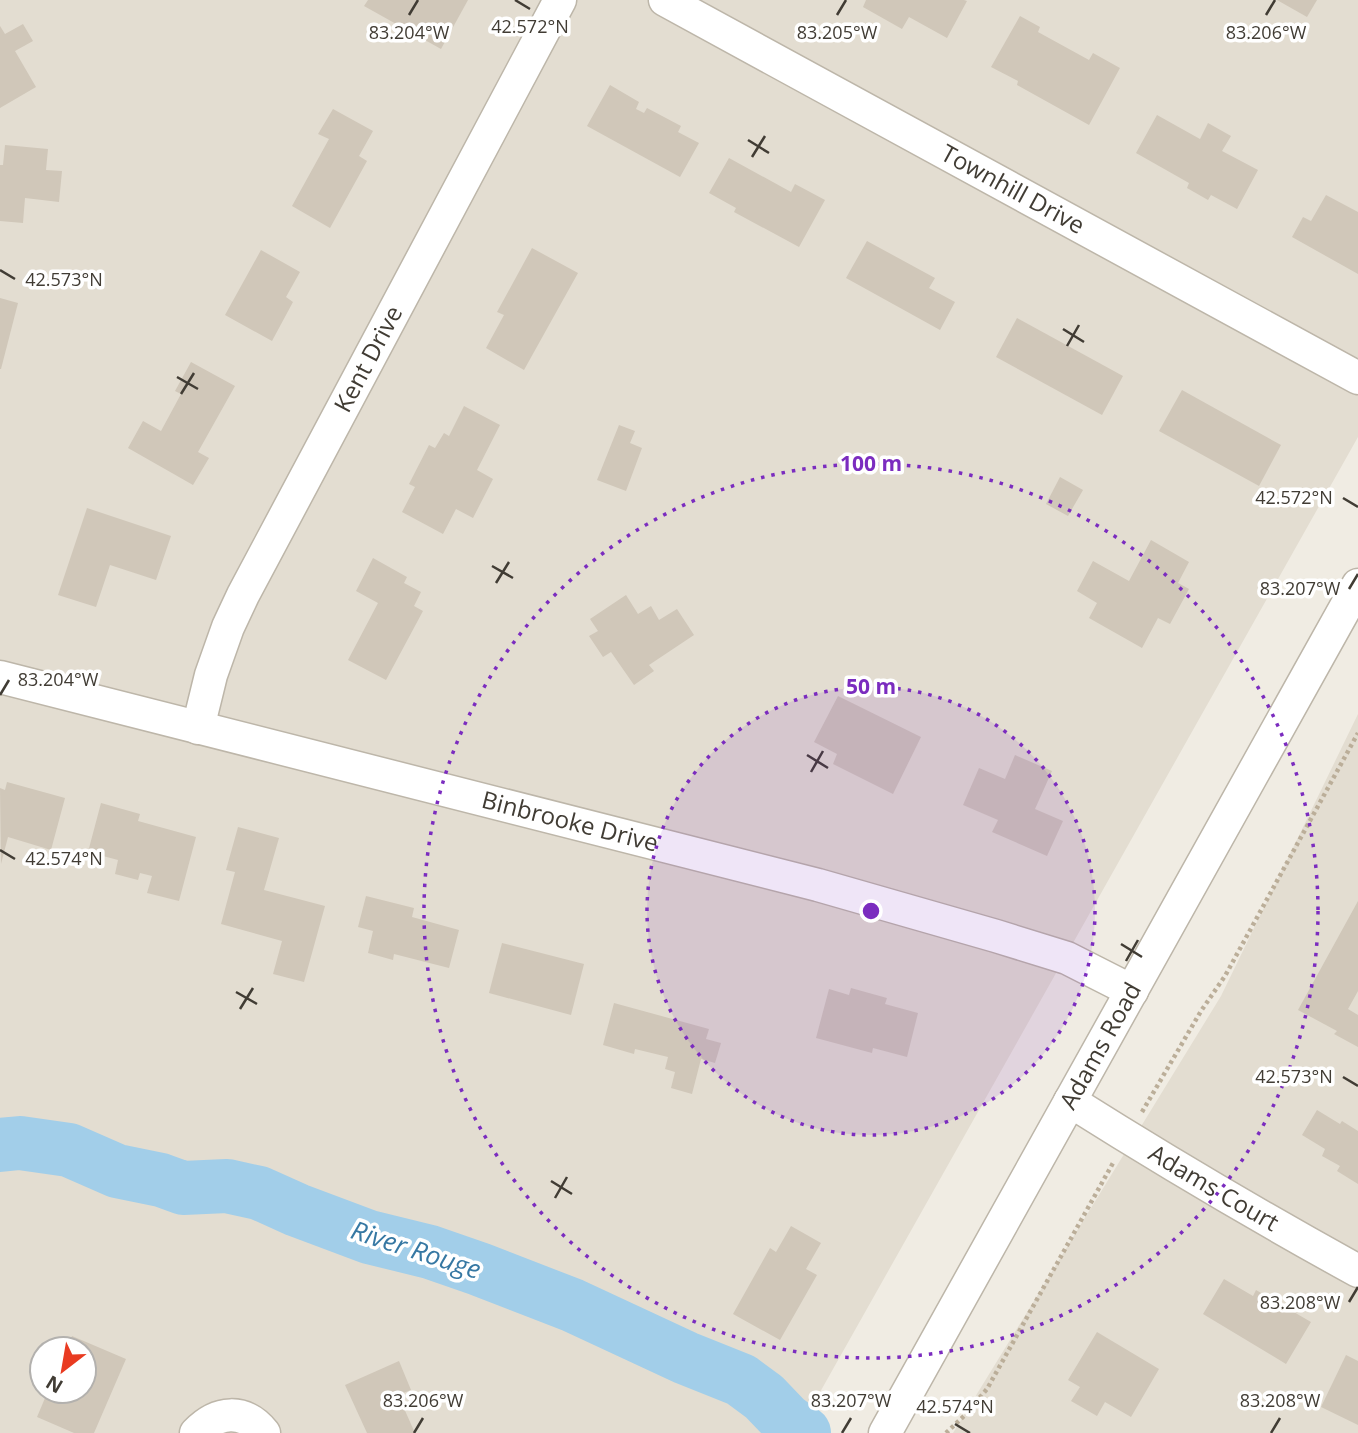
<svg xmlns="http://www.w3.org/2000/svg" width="1358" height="1433" font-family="'Open Sans',sans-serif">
  <rect width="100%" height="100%" fill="#f0ece3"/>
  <g fill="#e3ddd1" fill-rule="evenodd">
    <path d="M0 0H1358V437L797 1433H0ZM42 1349H84V1391H42Z"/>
    <path d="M1358 714V1433H953L1221 996Z"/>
  </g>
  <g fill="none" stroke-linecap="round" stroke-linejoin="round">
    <path stroke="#a2cee9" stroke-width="54" d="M0 1145 20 1143 69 1150 117 1171 161 1180 183 1188 227 1186 259 1193 297 1210 369 1237 430 1252 479 1269 572 1305 686 1358 741 1380 764 1397 786 1420 804 1433"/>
  </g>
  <g fill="#d0c7b9">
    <path d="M368 0H468L441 49 364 6Z"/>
    <path d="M866 0H964L967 1 947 38 909 17 902 29 863 7Z"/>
    <path d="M1277 0H1317L1307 17Z"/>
    <path d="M1020 16 1040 27 1038 32 1089 60 1093 53 1120 68 1089 125 1017 85 1018 81 991 67Z"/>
    <path d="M23 24 33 41 15 51 36 87 0 108V26L5 34Z"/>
    <path d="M610 85 639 102 636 109 644 113 647 108 681 126 678 132 699 143 680 177 587 126Z"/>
    <path d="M333 109 373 131 359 156 367 161 330 228 292 206 329 139 318 134Z"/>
    <path d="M1157 115 1200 139 1208 123 1231 136 1222 151 1258 170 1237 209 1211 195 1208 200 1187 188 1189 183 1136 153Z"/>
    <path d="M5 145 48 149 46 170 62 171 59 202 25 198 23 223 0 221V165H3Z"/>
    <path d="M729 158 791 192 795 184 825 200 799 247 734 212 736 208 709 193Z"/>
    <path d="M1326 195 1358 212V274L1292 237 1303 217 1311 221Z"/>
    <path d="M867 241 935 278 929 288 955 302 940 330 846 278Z"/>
    <path d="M532 248 578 273 524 370 486 348 504 315 497 312Z"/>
    <path d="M261 250 300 272 286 297 293 302 272 341 225 315Z"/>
    <path d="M0 298 18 303 1 369H0Z"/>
    <path d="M1017 318 1123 376 1102 415 996 357Z"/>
    <path d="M191 362 235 386 198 452 209 458 193 485 128 448 143 421 161 431 181 394 175 391Z"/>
    <path d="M1182 390 1281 445 1259 486 1159 431Z"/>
    <path d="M464 406 500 425 477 470 493 479 473 518 456 509 443 534 402 512 415 487 409 484 429 445 435 448 444 433 449 436Z"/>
    <path d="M619 425 635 431 630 443 642 448 626 491 597 480Z"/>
    <path d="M1060 477 1083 490 1068 516 1046 504Z"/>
    <path d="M87 508 171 536 156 580 110 565 96 607 58 595Z"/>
    <path d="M1151 540 1189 562 1178 583 1189 589 1170 624 1158 618 1142 648 1089 618 1097 603 1077 591 1093 561 1129 581Z"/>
    <path d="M373 558 407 577 404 583 421 592 414 606 423 611 386 680 348 660 378 603 356 591Z"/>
    <path d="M626 595 638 614 651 606 659 620 677 609 694 635 649 665 654 671 634 685 611 652 603 657 589 636 598 631 590 619Z"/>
    <path d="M838 696 921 737 893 794 833 764 837 754 814 742Z"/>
    <path d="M1015 755 1052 771 1035 809 1063 821 1047 856 992 832 998 820 963 805 979 768 1005 779Z"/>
    <path d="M7 782 65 798 51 850 8 837 1 864 0 788 5 790Z"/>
    <path d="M101 803 140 814 138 821 196 837 179 901 147 893 152 876 140 873 138 880 115 874 118 860 88 852Z"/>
    <path d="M238 827 279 838 264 890 325 906 304 982 273 974 282 941 221 924 235 872 226 870Z"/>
    <path d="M366 896 414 908 412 917 459 930 449 968 394 954 393 960 368 953 373 931 358 927Z"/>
    <path d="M1358 901V991L1348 1009 1358 1015V1047L1334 1034 1337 1031 1298 1010Z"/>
    <path d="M502 943 584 964 571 1015 489 993Z"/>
    <path d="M851 988 887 998 885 1004 918 1013 907 1057 873 1048 872 1053 816 1038 829 989 849 995Z"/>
    <path d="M614 1003 709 1029 706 1039 721 1043 715 1063 701 1059 692 1094 671 1088 675 1072 665 1069 668 1057 635 1049 634 1054 603 1045Z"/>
    <path d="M1317 1110 1340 1124 1342 1121 1358 1131V1184L1337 1171 1340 1166 1322 1156 1325 1149 1302 1135Z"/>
    <path d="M791 1226 821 1243 806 1269 817 1275 780 1340 733 1314 770 1248 776 1252Z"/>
    <path d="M1224 1279 1253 1296 1256 1290 1311 1322 1286 1364 1203 1314Z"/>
    <path d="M1097 1332 1159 1369 1131 1417 1105 1402 1097 1416 1071 1401 1080 1387 1068 1380Z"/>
    <path d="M72 1336 126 1359 94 1433H74L37 1417 48 1391H84V1349H66Z"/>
    <path d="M1346 1355 1358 1361V1425L1321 1407Z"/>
    <path d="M399 1361 411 1390 398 1395 415 1433H367L345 1385Z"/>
  </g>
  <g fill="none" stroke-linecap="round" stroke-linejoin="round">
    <defs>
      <g id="minor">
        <path id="s1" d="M665 0 1358 378"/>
        <path id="s2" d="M0 677 818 885 996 936 1067 958 1132 991"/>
        <path id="s3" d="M198 728 211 675 228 627 243 595 560 0"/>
        <path id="s4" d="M1070 1101C1165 1161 1260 1217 1358 1271"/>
        <path d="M196 1433C217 1411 244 1408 264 1433"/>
        <path id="s5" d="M885 1433 1358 585"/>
      </g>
    </defs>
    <use href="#minor" stroke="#bdb6a9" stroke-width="35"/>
    <g stroke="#bbae99" stroke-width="4.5" stroke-dasharray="3.5 3.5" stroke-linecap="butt">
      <path d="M1142 1112 1201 1011 1225 976 1358 733"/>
      <path d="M946 1433 964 1416 987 1389 1113 1163"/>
    </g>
    <use href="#minor" stroke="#fff" stroke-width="32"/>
  </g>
  <path fill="none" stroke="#413c34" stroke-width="2.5" d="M515 0 530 9M409 15 418 0M837 15 846 0M1266 15 1275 0M748 140 769 153M752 157 765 136M0 270 15 279M1063 329 1084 342M1067 346 1079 325M177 377 198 389M181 394 194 373M1343 498 1358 507M492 566 513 578M496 583 509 562M1349 589 1358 574M0 695 9 680M807 755 828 768M811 772 823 751M0 850 15 859M1121 944 1142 957M1126 961 1138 940M236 992 257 1004M240 1009 253 988M1343 1077 1358 1086M551 1181 572 1194M555 1198 567 1177M1349 1302 1358 1287M955 1424 970 1433M414 1433 423 1418M842 1433 851 1418M1271 1433 1280 1418"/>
  <circle cx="871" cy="911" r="224" fill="#7b2cbf" fill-opacity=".12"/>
  <g fill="none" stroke="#7b2cbf" stroke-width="3.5" stroke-dasharray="3.5 7">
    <circle cx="871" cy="911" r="224"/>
    <circle cx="871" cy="911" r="447"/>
  </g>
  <g text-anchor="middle" stroke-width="7" stroke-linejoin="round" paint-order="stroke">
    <g font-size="24" fill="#413c34" stroke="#fff">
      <text dy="8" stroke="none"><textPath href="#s1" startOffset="396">Townhill Drive</textPath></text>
      <text dy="8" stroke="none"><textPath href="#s3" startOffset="408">Kent Drive</textPath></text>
      <text dy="8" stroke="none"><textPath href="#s2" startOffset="588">Binbrooke Drive</textPath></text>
      <text dy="8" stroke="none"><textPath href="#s5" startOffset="443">Adams Road</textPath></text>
      <text dy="8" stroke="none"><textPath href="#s4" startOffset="168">Adams Court</textPath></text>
    </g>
    <g font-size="26" font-style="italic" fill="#3678a3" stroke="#fff">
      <text transform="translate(416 1250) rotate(18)" y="9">River Rouge</text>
    </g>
  </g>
  <g font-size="18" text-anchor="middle" fill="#413c34" stroke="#fff" stroke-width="7" stroke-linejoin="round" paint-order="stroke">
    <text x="530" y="33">42.572°N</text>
    <text x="409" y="39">83.204°W</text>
    <text x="837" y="39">83.205°W</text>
    <text x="1266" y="39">83.206°W</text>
    <text x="64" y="286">42.573°N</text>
    <text x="1294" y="504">42.572°N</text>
    <text x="1300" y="595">83.207°W</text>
    <text x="58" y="686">83.204°W</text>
    <text x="64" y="865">42.574°N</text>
    <text x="1294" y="1083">42.573°N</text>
    <text x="1300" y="1309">83.208°W</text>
    <text x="423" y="1407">83.206°W</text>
    <text x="851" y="1407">83.207°W</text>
    <text x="1280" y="1407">83.208°W</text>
    <text x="955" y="1413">42.574°N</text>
  </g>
  <circle cx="871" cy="911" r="10" fill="#7b2cbf" stroke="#fff" stroke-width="3.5"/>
  <g font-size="21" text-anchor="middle" font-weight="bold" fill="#7b2cbf" stroke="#fff" stroke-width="7" stroke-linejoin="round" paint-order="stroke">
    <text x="871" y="471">100 m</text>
    <text x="871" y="694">50 m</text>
  </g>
  <g transform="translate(63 1370) rotate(211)"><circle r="33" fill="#ffffff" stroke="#b3b1ae" stroke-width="2"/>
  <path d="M0-5L12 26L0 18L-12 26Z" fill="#e93b21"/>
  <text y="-10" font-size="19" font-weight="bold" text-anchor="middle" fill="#413c34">N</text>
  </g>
</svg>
